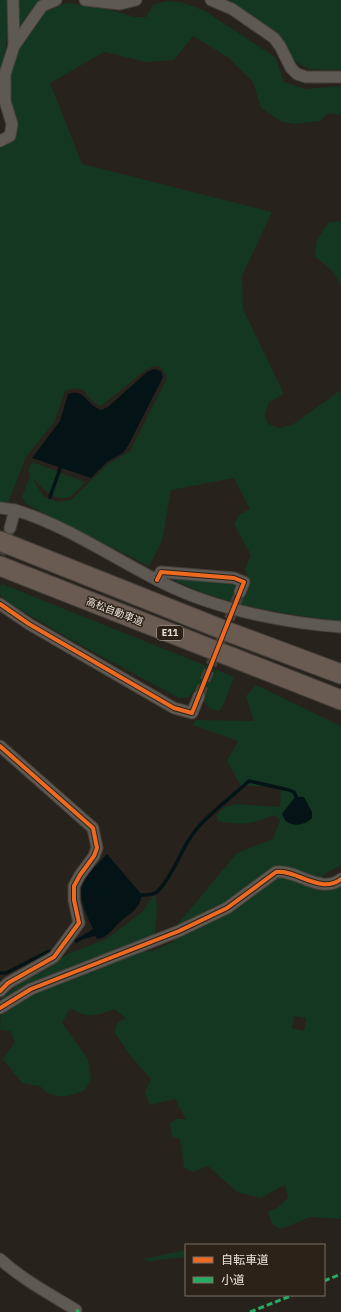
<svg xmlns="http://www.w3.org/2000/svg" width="341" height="1312" font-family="'IBM Plex Sans','Noto Sans JP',sans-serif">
  <rect width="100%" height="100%" fill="#28221c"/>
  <g fill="#143721" fill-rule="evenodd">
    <path d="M0 0H9L6 46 0 71Z"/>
    <path d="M18 0H43L16 33Z"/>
    <path d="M230 0H341V70L309 69 296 62 278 36Z"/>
    <path d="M166 1 181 2 205 11 275 57 284 82 305 89 341 86V115L329 113 319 121 296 124 282 122 261 108 253 82 229 58 193 36 174 60 146 62 104 52 50 83 82 164 272 212 242 276 243 309 284 394 269 402 265 415 268 424 279 428 292 425 341 390V621C300 616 258 610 219 598 205 594 190 587 176 582L177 578 237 584 235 589 246 594 249 581 245 570 251 555 234 524 239 515 250 509 234 478 171 490 162 541 149 566 26 504 22 497 30 476 28 469 32 462 85 482C81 486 75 494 69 497 54 503 41 486 32 478L44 497 58 502 71 500 108 464 130 451 167 378C163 367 158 363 147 369L101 406C84 400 88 381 65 391L55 421 26 457 8 503 0 502V147L7 145 15 139 17 123 10 97 11 74 17 50 44 11 53 6 69 3 104 8 134 17H146L153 5Z"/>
    <path d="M341 221V286L334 273 315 256 317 240 328 223Z"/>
    <path d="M2 584 234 677C229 688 226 704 219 711L210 709 204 701V696L194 690 189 697 179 698 84 647 5 601 0 594V586Z"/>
    <path d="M256 685 341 726V865L323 875 319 886 341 888V1219L310 1217 281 1229 272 1224 268 1212 277 1208 288 1198 285 1185 260 1198 237 1192 208 1166 193 1172 184 1167C182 1157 183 1149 179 1139L172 1136 170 1124 176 1119H186L175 1099 150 1105 145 1093 151 1079 129 1054 115 1033 117 1023 126 1018 114 1009C95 1017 87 1018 70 1008L62 1023 88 1059 91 1080 84 1091 64 1097 48 1094 40 1086 22 1083 3 1059 15 1042 10 1031 0 1030 1 998 22 982 70 953 106 939 143 911 155 892 157 908 155 935 139 952 153 951 173 942 177 925 237 853 273 839 280 820 274 815C253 824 240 826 218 821L216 815 225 807 236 804 280 807 281 790 266 786H241L227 761 238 741 193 725 196 720 254 721 246 696ZM294 1016 306 1018 304 1031 292 1028Z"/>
    <path d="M186 1250V1257L149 1261 143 1259Z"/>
  </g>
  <g fill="#041416">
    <path d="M154 369 161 371 163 377 129 444 123 453 107 462 91 478 32 458 60 421 68 394C86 388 86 405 101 410L108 407 147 372Z"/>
    <path d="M295 797H304L312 812V818C303 827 286 828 282 814Z"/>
    <path d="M107 854 142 895C140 908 131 913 121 921 113 928 108 938 97 939L95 936 84 939 82 936 93 929C87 915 76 896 84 881 89 871 100 862 107 854Z"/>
  </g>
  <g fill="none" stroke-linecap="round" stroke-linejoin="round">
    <g stroke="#041416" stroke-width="3.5">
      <path d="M50 497 62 463"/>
      <path d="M138 895C144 895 153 896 158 891 175 873 180 850 195 831 207 815 234 795 249 781L289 790 294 792 298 801"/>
      <path d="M76 941 87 935"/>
      <path d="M0 973H6L49 951"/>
    </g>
    <g stroke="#453f39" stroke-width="11" stroke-dasharray="11 5.5" stroke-linecap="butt">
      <path d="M0 554 10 528"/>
      <path d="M199 696 240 592"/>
    </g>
    <defs>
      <g id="minor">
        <path d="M13 0 14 46"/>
        <path d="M85 0 120 4 136 0"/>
        <path d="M211 0 232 9 274 38 280 46 291 68 297 74 306 77H341"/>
        <path d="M0 141 10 136 12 124 5 101V74L14 46 42 6 56 0"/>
        <path d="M0 508 15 510"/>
        <path d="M10 528 15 510C68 526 116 560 165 584 215 609 285 623 341 627"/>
        <path d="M157 580 161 572 234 578 244 582 240 592"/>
        <path d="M0 604 29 624 174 708 192 713 199 696"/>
        <path d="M0 746 93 828 97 848 94 856 80 875 74 886V900L79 923 54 957 8 983 0 991"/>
        <path d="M0 1008 31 989 179 931 227 908 276 872C296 869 321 895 341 879"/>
        <path d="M0 1259C23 1280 50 1294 76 1310L75 1312"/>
      </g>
      <g id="motorway">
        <path d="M0 541 226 631 341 674"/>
        <path d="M0 566 341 700"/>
      </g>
    </defs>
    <use href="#minor" stroke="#443f3a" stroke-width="13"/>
    <use href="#motorway" stroke="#443f3a" stroke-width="21"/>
    <use href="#minor" stroke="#5e5953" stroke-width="11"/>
    <use href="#motorway" stroke="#695a52" stroke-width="19"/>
    <g stroke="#26ab63" stroke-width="3" stroke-dasharray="6 3" stroke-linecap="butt">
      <path d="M324 1281 341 1274"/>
      <path d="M76 1310 79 1312"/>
      <path d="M250 1312 293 1295"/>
    </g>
    <defs>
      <g id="cycleway">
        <path d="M0 604 29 624 174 708 192 713 244 582 234 578 161 572 157 580"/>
        <path d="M0 746 93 828 97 848 94 856 80 875 74 886V900L79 923 54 957 8 983 0 991"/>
        <path d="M0 1008 31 989 179 931 227 908 276 872C296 869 321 895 341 879"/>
      </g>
    </defs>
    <use href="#cycleway" stroke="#2d2217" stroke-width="6"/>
    <use href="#cycleway" stroke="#ed6a23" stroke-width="4"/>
  </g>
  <g text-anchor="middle" stroke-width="3" stroke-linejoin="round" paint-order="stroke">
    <rect fill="#2d2217" stroke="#b1a9a1" stroke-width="1" x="157" y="626" width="26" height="14" rx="3"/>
    <g font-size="9" font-weight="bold" fill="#eae3dc">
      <text x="170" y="636">E11</text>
    </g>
    <g font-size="10" fill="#eae3dc" stroke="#2d2217">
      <text transform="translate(115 611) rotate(21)" y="4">高松自動車道</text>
    </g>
  </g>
  <rect x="185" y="1244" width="140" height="52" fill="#2d2217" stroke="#796f66"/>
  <rect x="193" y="1257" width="20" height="6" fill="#ed6a23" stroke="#796f66"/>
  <text x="221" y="1264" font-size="12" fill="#eae3dc">自転車道</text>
  <rect x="193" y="1277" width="20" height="6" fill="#26ab63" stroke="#796f66"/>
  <text x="221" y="1284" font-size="12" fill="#eae3dc">小道</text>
</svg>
